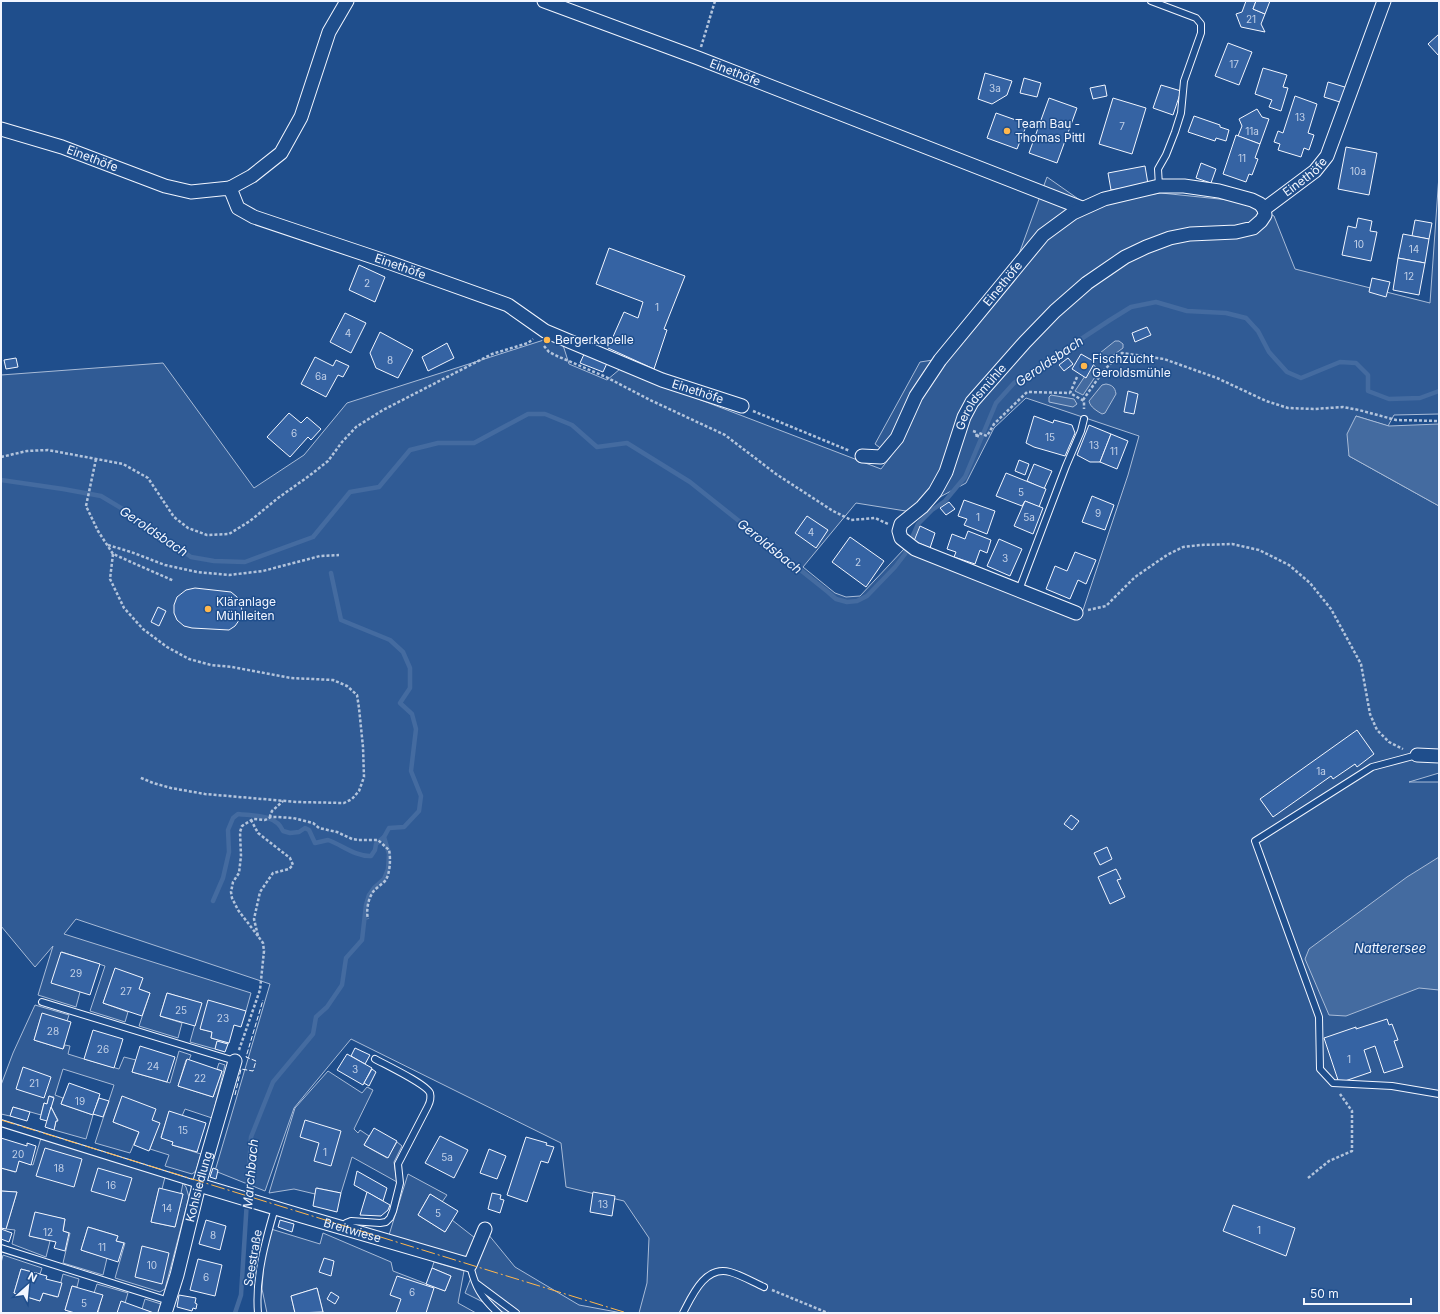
<svg xmlns="http://www.w3.org/2000/svg" width="1440" height="1314" font-family="Inter,sans-serif">
  <rect width="100%" height="100%" fill="#1f4e8c"/>
  <g fill="#305b95" stroke="#a8bbd7" fill-rule="evenodd">
    <path d="M1439 175V414L1394 415 1388 426 1356 416 1349 456 1439 506V773L1409 782H1439V1313H639L647 1283 649 1238 624 1201 566 1187 561 1143 351 1039 294 1108 265 1191 215 1171 270 984 76 919 64 934 251 993 246 1011 200 1029 212 1032 211 1038 229 1043 228 1044 217 1042 215 1049 190 1042 201 1003 167 993 160 1016 182 1023 178 1038 139 1026 150 993 139 989 115 969 103 1003 128 1012 125 1022 90 1011 105 966 62 952 80 992 76 1007 38 995 53 946 35 967 1 926V375L163 363 254 488 304 455 347 403 550 338 563 345 569 364 607 380 620 369 881 469 891 456 875 444 920 362 933 360 1015 265 1047 177 1084 203 1161 193 1248 202 1274 216 1295 269 1430 303ZM1026 398 1139 436 1128 475 1080 619 904 549 860 596 846 597 835 593 803 567 856 503 912 512 966 483 994 428Z"/>
    <path d="M35 1005 69 1015 67 1021 42 1014 34 1040 63 1049 65 1045 70 1046 68 1054 84 1059 119 1069 124 1057 136 1060 132 1072 170 1083 179 1051 191 1055 189 1060H186L178 1086 213 1097 222 1071 217 1069 219 1063 225 1065 212 1118 185 1109 182 1116 169 1112 161 1137 173 1142 172 1145 201 1154 196 1171 192 1174 165 1166 169 1155 150 1149 159 1123 152 1120 122 1097 113 1122 139 1132 130 1153 95 1143 114 1085 63 1069 55 1095 63 1098 61 1104 93 1115 86 1139 54 1130 56 1121 58 1120 51 1107 54 1097 49 1096 47 1104 44 1103 41 1115 13 1107 10 1116 1 1114V1085L13 1053Z"/>
    <path d="M328 1071 362 1093 367 1087 373 1090 354 1129 358 1133 360 1130 369 1136 364 1145 387 1158 397 1142 402 1146 394 1162 397 1182 352 1157 341 1193 317 1188 315 1194 294 1189 269 1193 295 1108Z"/>
    <path d="M41 1138 165 1177 162 1189H159L151 1222 175 1227 183 1194 181 1193 183 1183 186 1187 189 1197 165 1289 160 1292 115 1278 125 1243 116 1241 118 1236 88 1227 81 1250 107 1258 103 1275 63 1263 70 1233 63 1231 65 1219 35 1213 30 1236 50 1241 46 1257 12 1244 15 1230 6 1229 17 1192 1 1191V1168L15 1172 19 1161 33 1165Z"/>
    <path d="M408 1174 447 1195 442 1202 430 1194 418 1215 445 1232 452 1220 475 1238 468 1255 464 1257 389 1235Z"/>
    <path d="M271 1229 320 1244 323 1233 391 1262 393 1271 445 1291 451 1276 432 1268 434 1262 464 1271 458 1303 476 1313H321L323 1312 317 1288 291 1296 295 1313H267L262 1289 264 1259Z"/>
    <path d="M488 1234 515 1267 579 1305 622 1313H505L465 1293Z"/>
    <path d="M3 1255 42 1268 40 1274 21 1269 14 1293 40 1301 43 1293 57 1297 63 1274 79 1279 77 1287 72 1286 65 1310 75 1313H1V1263Z"/>
    <path d="M97 1284 128 1293 125 1303 117 1313H98L102 1296 94 1293Z"/>
    <path d="M145 1299 161 1304 158 1313H153L142 1309Z"/>
  </g>
  <g fill="#446ba0" stroke="#a8bbd7">
    <path d="M1115 341H1119L1123 344V348L1108 359 1104 360 1099 356 1100 353Z"/>
    <path d="M1093 364 1099 371 1083 395 1075 391Z"/>
    <path d="M1106 384C1112 385 1115 387 1116 394L1105 413 1102 414C1097 411 1090 407 1089 401L1102 385Z"/>
    <path d="M1051 395 1074 399 1077 404 1073 407 1049 402V397Z"/>
    <path d="M1356 416 1389 426 1439 424V506L1349 456 1347 434Z"/>
    <path d="M1439 857V990L1419 988 1346 1016 1329 1015 1305 959 1309 949 1407 877Z"/>
  </g>
  <g fill="none" stroke-linecap="round" stroke-linejoin="round">
    <g stroke="#446ba0" stroke-width="4.5">
      <path d="M1 480 63 489 101 496 131 514 191 557 214 561 245 562 313 537 350 492 379 487 410 450 438 443H474L528 414H545L572 425 597 447 627 443 690 482 828 592 836 599 847 602 857 601 867 596 895 567 905 554 918 524 932 510 945 501 965 477 996 403 1014 383 1110 320 1131 307 1156 302 1187 311 1226 313 1246 318 1258 331 1269 352 1287 372 1301 378 1340 362 1356 363 1368 375V391L1389 399 1420 398 1439 391"/>
      <path d="M213 901 223 878 229 852 228 830 233 818 238 814C254 816 276 814 283 831L290 833 299 832 305 828 309 830 315 843 328 840C342 845 356 857 371 856L375 850 376 844 384 837"/>
      <path d="M235 1313 241 1295 251 1137 273 1082 313 1034 316 1017 327 1007 342 985 346 958 362 940 366 905 369 895 374 888 384 879 388 869 389 854 384 837 389 828 404 827 419 811 421 796 411 771 416 729 412 714 400 703 410 688V668L403 652 390 640 341 620 331 573"/>
    </g>
  </g>
  <g fill="#3563a3" stroke="#f2f6ff">
    <path d="M1246 1H1256L1253 9 1265 14 1261 24 1265 32 1241 27 1236 14 1242 12Z"/>
    <path d="M1256 1H1270L1265 14 1253 9Z"/>
    <path d="M1439 34V56L1428 44Z"/>
    <path d="M1228 43 1252 52 1239 85 1215 76Z"/>
    <path d="M1263 68 1287 75 1283 87 1288 88 1281 111 1269 107 1272 100 1255 94Z"/>
    <path d="M985 73 1012 81 1007 95 992 104 978 99Z"/>
    <path d="M1024 78 1041 83 1037 97 1020 93Z"/>
    <path d="M1328 82 1348 88 1343 103 1324 97Z"/>
    <path d="M1105 85 1107 96 1093 99 1090 88Z"/>
    <path d="M1161 85 1181 91 1173 115 1153 108Z"/>
    <path d="M1295 96 1317 104 1308 133 1314 135 1309 150 1304 148 1301 157 1278 150 1280 144 1274 142 1278 131 1283 133Z"/>
    <path d="M1049 98 1077 108 1057 163 1029 153Z"/>
    <path d="M1113 98 1146 108 1132 154 1099 144Z"/>
    <path d="M1257 109 1262 117 1269 119 1260 144 1238 136 1242 126 1239 119Z"/>
    <path d="M996 113 1027 124 1017 149 987 138Z"/>
    <path d="M1194 116 1220 125V127L1229 130 1226 141 1216 138 1215 141 1188 132Z"/>
    <path d="M1236 135 1260 144 1255 158 1258 159 1252 175 1249 174 1246 182 1223 174Z"/>
    <path d="M1346 147 1377 153 1369 195 1338 189Z"/>
    <path d="M1201 163 1216 169 1211 183 1196 178Z"/>
    <path d="M1145 166 1148 184 1111 190 1108 173Z"/>
    <path d="M1358 218 1372 221 1370 231 1377 232 1371 261 1342 255 1348 226 1356 228Z"/>
    <path d="M1415 220 1432 223 1429 239 1412 236Z"/>
    <path d="M1403 234 1429 239 1425 263 1398 258Z"/>
    <path d="M609 248 685 276 664 329 667 330 654 369 608 348 624 312 638 318 643 302 596 284Z"/>
    <path d="M1398 258 1425 263 1419 295 1393 290Z"/>
    <path d="M359 265 385 277 375 302 349 290Z"/>
    <path d="M1372 278 1390 282 1386 297 1369 292Z"/>
    <path d="M345 313 366 323 351 353 330 342Z"/>
    <path d="M1147 327 1151 335 1135 342 1132 333Z"/>
    <path d="M380 332 413 350 398 378 376 368 370 353Z"/>
    <path d="M447 343 454 358 428 371 422 357Z"/>
    <path d="M585 352 608 361 603 372 580 363Z"/>
    <path d="M1081 354 1095 362 1086 378 1072 369Z"/>
    <path d="M315 357 333 366 336 360 349 366 343 377 338 375 326 397 301 384Z"/>
    <path d="M16 358 18 367 6 369 4 360Z"/>
    <path d="M1068 358 1073 364 1064 371 1059 365Z"/>
    <path d="M1128 391 1138 394 1134 414 1124 412Z"/>
    <path d="M289 413 301 423 307 417 321 429 311 440 308 437 290 457 267 437Z"/>
    <path d="M1034 416 1053 423 1054 420 1072 425 1075 433 1065 456 1034 447 1026 443Z"/>
    <path d="M1089 425 1111 434 1100 462H1090L1077 455Z"/>
    <path d="M1111 434 1128 441 1117 469 1100 462Z"/>
    <path d="M1019 460 1029 464 1025 475 1015 471Z"/>
    <path d="M1034 464 1052 471 1044 489 1027 481Z"/>
    <path d="M1006 473 1046 489 1039 507 1025 501 1022 506 996 496Z"/>
    <path d="M1092 496 1114 505 1105 530 1082 522Z"/>
    <path d="M964 500 995 511 987 534 964 525 967 519 958 516Z"/>
    <path d="M1025 501 1043 508 1033 534 1014 526Z"/>
    <path d="M949 502 955 509 946 515 940 508Z"/>
    <path d="M807 516 828 530 816 548 795 533Z"/>
    <path d="M920 526 935 533 930 548 914 541Z"/>
    <path d="M968 531 991 540 987 553 980 550 975 564 954 557 956 552 947 549 952 534 965 539Z"/>
    <path d="M850 537 884 561 866 587 832 562Z"/>
    <path d="M999 539 1022 549 1010 576 987 566Z"/>
    <path d="M1075 552 1096 560 1086 584 1078 580 1070 599 1046 589 1055 566 1067 571Z"/>
    <path d="M195 588 231 592 237 597 241 604 242 612 240 619 235 626 229 630 192 628 184 626 177 620 174 613V605L177 597 186 590Z"/>
    <path d="M158 607 166 611 159 626 151 622Z"/>
    <path d="M1357 730 1374 754 1357 767 1355 764 1333 779 1331 776 1273 817 1260 799Z"/>
    <path d="M1071 815 1079 821 1072 830 1064 824Z"/>
    <path d="M1107 847 1112 859 1100 865 1094 853Z"/>
    <path d="M1116 869 1121 879 1117 880 1125 897 1110 904 1098 877Z"/>
    <path d="M61 952 100 964 90 995 51 983Z"/>
    <path d="M115 968 143 978 139 989 150 993 142 1016 103 1003Z"/>
    <path d="M167 993 202 1003 195 1026 160 1016Z"/>
    <path d="M208 1000 246 1011 241 1027 234 1025 229 1043 211 1038 212 1032 200 1029Z"/>
    <path d="M42 1013 71 1022 63 1049 34 1040Z"/>
    <path d="M1387 1019 1389 1025 1392 1024 1398 1040 1394 1041 1403 1067 1384 1073 1375 1046 1364 1050 1371 1072 1339 1083 1324 1038 1356 1027V1029Z"/>
    <path d="M93 1030 123 1039 114 1068 84 1059Z"/>
    <path d="M217 1041 228 1044 225 1052 215 1049Z"/>
    <path d="M140 1046 175 1057 167 1082 132 1072Z"/>
    <path d="M355 1048 370 1055 365 1064 351 1056Z"/>
    <path d="M347 1054 372 1068 363 1085 337 1070Z"/>
    <path d="M187 1059 222 1071 213 1097 178 1086Z"/>
    <path d="M23 1067 51 1077 44 1098 16 1089Z"/>
    <path d="M372 1069 376 1072 369 1086 364 1083Z"/>
    <path d="M69 1083 100 1094 93 1115 61 1104Z"/>
    <path d="M49 1096 54 1098 47 1121 40 1119 44 1103 47 1104Z"/>
    <path d="M122 1096 156 1109 152 1120 160 1123 149 1151 134 1145 139 1132 113 1122Z"/>
    <path d="M99 1098 109 1101 103 1117 93 1114Z"/>
    <path d="M13 1107 30 1112 27 1121 10 1116Z"/>
    <path d="M51 1107 58 1121H56L54 1130 45 1127Z"/>
    <path d="M169 1111 206 1123 197 1152 172 1145 173 1142 161 1138Z"/>
    <path d="M305 1120 341 1131 331 1166 314 1161 319 1143 300 1137Z"/>
    <path d="M374 1128 397 1141 388 1158 364 1145Z"/>
    <path d="M440 1136 468 1150 454 1178 425 1163Z"/>
    <path d="M526 1137 547 1143 546 1145 554 1147 548 1163 541 1161 527 1202 507 1195Z"/>
    <path d="M1 1138 27 1146V1143L36 1146 31 1165 19 1161 16 1172 1 1168Z"/>
    <path d="M45 1148 82 1159 74 1187 36 1176Z"/>
    <path d="M489 1149 506 1156 497 1179 480 1173Z"/>
    <path d="M98 1168 132 1178 125 1201 91 1191Z"/>
    <path d="M213 1168 218 1170 216 1179 210 1177Z"/>
    <path d="M357 1171 387 1188 383 1201 354 1185Z"/>
    <path d="M159 1188 183 1194 175 1227 151 1222Z"/>
    <path d="M316 1188 341 1193 337 1212 313 1206Z"/>
    <path d="M1 1191 17 1192 6 1229 1 1228Z"/>
    <path d="M367 1192 390 1205 388 1210 381 1216 360 1215Z"/>
    <path d="M593 1192 615 1196 612 1216 590 1212Z"/>
    <path d="M492 1193 501 1195 500 1199 504 1200 500 1213 488 1209Z"/>
    <path d="M430 1194 458 1211 445 1232 418 1215Z"/>
    <path d="M1233 1205 1295 1228 1286 1256 1223 1231Z"/>
    <path d="M35 1212 65 1219 63 1231 69 1233 65 1251 54 1248 56 1242 29 1236Z"/>
    <path d="M206 1220 226 1226 220 1250 199 1244Z"/>
    <path d="M280 1220 294 1224 292 1232 278 1227Z"/>
    <path d="M88 1227 118 1236 116 1241 124 1243 118 1262 81 1250Z"/>
    <path d="M1 1229 12 1233 9 1242 1 1239Z"/>
    <path d="M142 1246 169 1253 162 1284 135 1277Z"/>
    <path d="M324 1258 334 1261 331 1276 319 1272Z"/>
    <path d="M198 1259 222 1265 215 1296 190 1290Z"/>
    <path d="M432 1268 451 1276 445 1291 426 1284Z"/>
    <path d="M21 1269 47 1276 46 1279 62 1283 58 1297 43 1293 40 1301 14 1293Z"/>
    <path d="M397 1276 434 1288 426 1313H396L401 1299 390 1295Z"/>
    <path d="M72 1286 103 1295 97 1313H75L65 1310Z"/>
    <path d="M317 1288 323 1312 295 1313 291 1296Z"/>
    <path d="M331 1292 339 1297 335 1304 327 1299Z"/>
    <path d="M179 1295 196 1298 195 1303 197 1304 196 1309 193 1308 192 1311 177 1307Z"/>
    <path d="M121 1301 154 1313H117Z"/>
  </g>
  <g fill="none" stroke-linecap="round" stroke-linejoin="round">
    <defs>
      <g id="service">
        <path d="M1151 1 1196 18 1201 24V33L1184 81 1181 113 1175 132 1166 155 1158 169 1159 186"/>
        <path d="M1019 590 1066 466 1081 431 1084 419"/>
        <path d="M1417 755 1372 767 1255 841 1319 1017 1320 1069 1333 1083 1392 1086 1439 1094"/>
        <path d="M42 1002 235 1061"/>
        <path d="M1 1123 199 1185"/>
        <path d="M343 1228 346 1223 351 1221 380 1223 386 1222 390 1218 393 1211 400 1183 398 1164 428 1106C430 1102 431 1097 430 1093 426 1084 386 1065 375 1059"/>
        <path d="M1 1248 169 1301"/>
        <path d="M470 1265C475 1287 481 1297 498 1313"/>
        <path d="M477 1284 516 1313"/>
        <path d="M258 1313C255 1278 265 1242 275 1208"/>
        <path d="M683 1313C692 1296 705 1265 730 1272 741 1275 753 1282 764 1287"/>
      </g>
      <g id="minor">
        <path id="s1" d="M544 1 698 58 1082 208"/>
        <path id="s2" d="M1 129 62 147 165 186 191 192 230 188 238 208 254 217 385 261 508 305 545 331 662 380 742 406"/>
        <path d="M230 188 252 176 281 153 301 117 329 32 347 1"/>
        <path id="s3" d="M862 456 881 457 897 438 916 396 940 360 1043 235 1073 213 1104 199 1159 186H1184L1219 191 1252 200 1260 204 1264 209 1315 171 1327 156 1384 1"/>
        <path id="s4" d="M1076 613 915 549 901 538 899 531 901 524 922 507 935 492 946 472 964 417 972 402 1025 342 1055 311 1087 283 1125 257 1146 247 1170 238 1190 234 1236 232 1253 228 1261 221 1265 215 1264 209"/>
        <path d="M1417 755 1439 756"/>
        <path id="s5" d="M199 1185 302 1216 470 1265 485 1229"/>
        <path id="s6" d="M165 1313 177 1275 199 1185 235 1061"/>
      </g>
    </defs>
    <use href="#service" stroke="#f2f6ff" stroke-width="8"/>
    <use href="#minor" stroke="#f2f6ff" stroke-width="15"/>
    <g stroke="#b3c4dc" stroke-width="2.5" stroke-dasharray="3 2" stroke-linecap="butt">
      <path d="M701 47 715 1"/>
      <path d="M544 346 549 352 557 356 606 377 650 400 725 435 776 474 833 511 851 520 875 518 888 524"/>
      <path d="M1077 377 1070 393 1084 401V409"/>
      <path d="M1083 400 1104 370 1122 353 1164 359 1217 378 1266 401 1288 408 1314 409 1343 407 1359 410 1396 420 1439 421"/>
      <path d="M753 411 850 451"/>
      <path d="M973 431 976 432 977 438 979 433 987 436 994 424 1027 392 1070 393"/>
      <path d="M1 457 27 451 48 450 123 464 148 478 174 517 188 528 207 535 229 534 250 521 278 498 309 476 328 461 342 442 356 427 383 410 451 375 492 354 528 343 533 339"/>
      <path d="M96 459 86 506 98 531 113 554 174 581"/>
      <path d="M108 545 131 552 165 565 197 572 229 575 263 571 320 556 339 555"/>
      <path d="M113 554 110 579 124 608 143 629 167 647 189 659 211 665 232 667 291 678 333 680 347 686 357 695 359 708 363 747 364 777 359 791 352 799 344 803 297 802 205 794 171 788 153 783 139 777"/>
      <path d="M1088 610 1106 606 1135 577 1167 555 1183 547 1200 545 1232 544 1259 550 1289 565 1310 583 1331 609 1361 664 1370 714 1377 730 1389 742 1403 749"/>
      <path d="M271 817 270 816 272 811 283 801"/>
      <path d="M258 936 238 910 232 898 231 892 233 882 239 873 241 856 240 832 242 826 253 819 265 820 271 817H277L293 818 313 823 319 828 337 832 352 839 358 840H378L389 850C391 858 390 875 385 881 381 885 376 888 373 892 368 899 366 911 368 919"/>
      <path d="M239 1050 260 990 264 951 263 943 258 936 254 919 260 892 273 873 289 869 293 865 290 858 258 833 251 820"/>
      <path d="M1308 1178 1329 1161 1352 1151V1111L1340 1094"/>
      <path d="M772 1290 828 1313"/>
    </g>
    <use href="#service" stroke="#1f4e8c" stroke-width="6"/>
    <use href="#minor" stroke="#1f4e8c" stroke-width="13"/>
    <path stroke="#f2f6ff" stroke-width="1" stroke-dasharray="5 2" stroke-linecap="butt" d="M235 1095 241 1069 253 1071 256 1061 246 1057 263 1000"/>
    <path stroke="#ffb74d" stroke-width="1" stroke-dasharray="14 3 2 3" stroke-linecap="butt" d="M1 1120 627 1313"/>
  </g>
  <g fill="#ffb74d" stroke="#1f4e8c" stroke-width="1.5">
    <circle cx="1007" cy="131" r="4"/>
    <circle cx="547" cy="340" r="4"/>
    <circle cx="1084" cy="366" r="4"/>
    <circle cx="208" cy="609" r="4"/>
  </g>
  <g text-anchor="middle" stroke-width="3" stroke-linejoin="round" paint-order="stroke">
    <g font-size="10" fill="#c3d1e8">
      <text x="1251" y="23">21</text>
      <text x="1234" y="68">17</text>
      <text x="995" y="92">3a</text>
      <text x="1300" y="121">13</text>
      <text x="1122" y="130">7</text>
      <text x="1252" y="135">11a</text>
      <text x="1242" y="162">11</text>
      <text x="1358" y="175">10a</text>
      <text x="1359" y="248">10</text>
      <text x="1414" y="253">14</text>
      <text x="1409" y="280">12</text>
      <text x="367" y="287">2</text>
      <text x="657" y="311">1</text>
      <text x="348" y="337">4</text>
      <text x="390" y="364">8</text>
      <text x="321" y="380">6a</text>
      <text x="294" y="437">6</text>
      <text x="1050" y="441">15</text>
      <text x="1094" y="449">13</text>
      <text x="1114" y="455">11</text>
      <text x="1021" y="496">5</text>
      <text x="1098" y="517">9</text>
      <text x="978" y="521">1</text>
      <text x="1029" y="521">5a</text>
      <text x="811" y="536">4</text>
      <text x="1005" y="562">3</text>
      <text x="858" y="566">2</text>
      <text x="1321" y="775">1a</text>
      <text x="76" y="977">29</text>
      <text x="126" y="995">27</text>
      <text x="181" y="1014">25</text>
      <text x="223" y="1022">23</text>
      <text x="53" y="1035">28</text>
      <text x="103" y="1053">26</text>
      <text x="1349" y="1063">1</text>
      <text x="153" y="1070">24</text>
      <text x="355" y="1073">3</text>
      <text x="200" y="1082">22</text>
      <text x="34" y="1087">21</text>
      <text x="80" y="1105">19</text>
      <text x="183" y="1134">15</text>
      <text x="325" y="1156">1</text>
      <text x="18" y="1158">20</text>
      <text x="447" y="1161">5a</text>
      <text x="59" y="1172">18</text>
      <text x="111" y="1189">16</text>
      <text x="603" y="1208">13</text>
      <text x="167" y="1212">14</text>
      <text x="438" y="1217">5</text>
      <text x="1259" y="1234">1</text>
      <text x="48" y="1236">12</text>
      <text x="213" y="1239">8</text>
      <text x="102" y="1251">11</text>
      <text x="152" y="1269">10</text>
      <text x="206" y="1281">6</text>
      <text x="412" y="1296">6</text>
      <text x="84" y="1307">5</text>
    </g>
    <g font-size="12" fill="#f2f6ff" stroke="#1f4e8c">
      <text dy="4" stroke="none"><textPath href="#s1" startOffset="204">Einethöfe</textPath></text>
      <text dy="4" stroke="none"><textPath href="#s2" startOffset="96">Einethöfe</textPath></text>
      <text dy="4" stroke="none"><textPath href="#s3" startOffset="585">Einethöfe</textPath></text>
      <text dy="4" stroke="none"><textPath href="#s2" startOffset="434">Einethöfe</textPath></text>
      <text dy="4" stroke="none"><textPath href="#s3" startOffset="232">Einethöfe</textPath></text>
      <text dy="4" stroke="none"><textPath href="#s2" startOffset="758">Einethöfe</textPath></text>
      <text dy="4" stroke="none"><textPath href="#s4" startOffset="359">Geroldsmühle</textPath></text>
      <text dy="4" stroke="none"><textPath href="#s6" startOffset="131">Kohlsiedlung</textPath></text>
      <text dy="4" stroke="none"><textPath href="#s5" startOffset="160">Breitwiese</textPath></text>
      <text transform="translate(253 1258) rotate(-80)" y="4">Seestraße</text>
    </g>
    <g font-size="12" fill="#f2f6ff" stroke="#1f4e8c" text-anchor="start">
      <text x="1015" y="128">Team Bau -<tspan x="1015" dy="14">Thomas Pittl</tspan></text>
      <text x="555" y="344">Bergerkapelle</text>
      <text x="1092" y="363">Fischzucht<tspan x="1092" dy="14">Geroldsmühle</tspan></text>
      <text x="216" y="606">Kläranlage<tspan x="216" dy="14">Mühlleiten</tspan></text>
    </g>
    <g font-size="13" font-style="italic" fill="#f2f6ff" stroke="#1f4e8c">
      <text transform="translate(1049 361) rotate(-34)" y="5">Geroldsbach</text>
      <text transform="translate(154 531) rotate(34)" y="5">Geroldsbach</text>
      <text transform="translate(770 546) rotate(39)" y="5">Geroldsbach</text>
      <text x="1390" y="953">Natterersee</text>
      <text transform="translate(250 1174) rotate(-85)" y="5">Marchbach</text>
    </g>
  </g>
  <rect width="1440" height="1314" fill="none" stroke="#f2f6ff" stroke-width="4"/>
  <g transform="translate(28 1286) rotate(27)" stroke="#1f4e8c" stroke-width="3" paint-order="stroke">
  <path d="M0-3L7 15L0 10L-7 15Z" fill="#f2f6ff"/>
  <text y="-6" font-size="11" font-weight="bold" text-anchor="middle" fill="#f2f6ff">N</text>
  </g>
  <path d="M1304 1298v6h107v-6" fill="none" stroke="#f2f6ff" stroke-width="2"/>
  <text x="1310" y="1298" font-size="12" fill="#f2f6ff" stroke="#1f4e8c" stroke-width="3" paint-order="stroke">50 m</text>
</svg>
